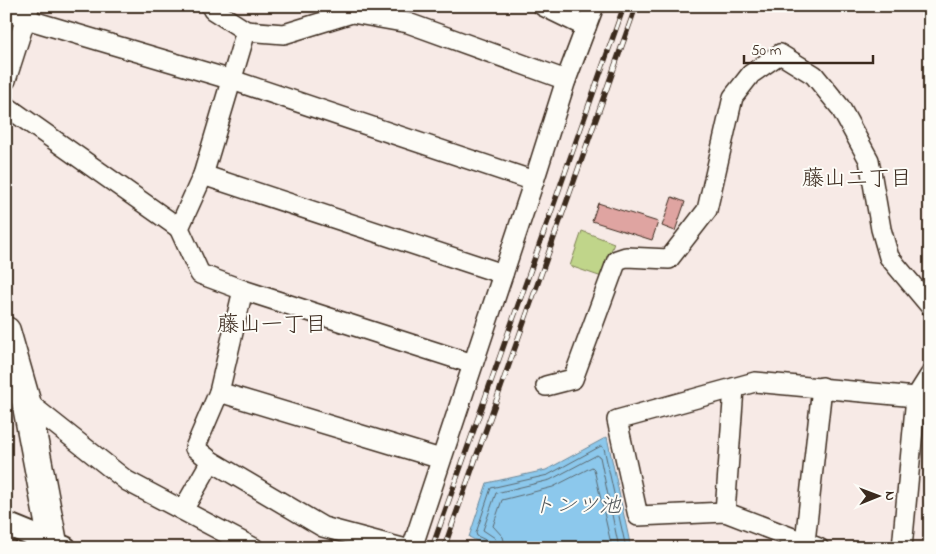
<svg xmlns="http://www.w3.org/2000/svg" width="936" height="554" font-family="'Indie Flower','Klee One',sans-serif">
  <rect width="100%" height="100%" fill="#f7eae6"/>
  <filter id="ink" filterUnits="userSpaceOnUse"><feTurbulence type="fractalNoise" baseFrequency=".02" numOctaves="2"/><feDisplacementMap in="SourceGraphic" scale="10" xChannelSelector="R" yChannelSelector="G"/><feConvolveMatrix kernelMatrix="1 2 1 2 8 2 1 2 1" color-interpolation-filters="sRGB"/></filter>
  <g filter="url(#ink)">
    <path fill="#c0d58a" stroke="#7e8054" d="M582 231 614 243 602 277 570 266Z"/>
    <path fill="#8cc8ec" stroke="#6c899a" d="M607 437 631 548H491L469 537 487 483 546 470Z"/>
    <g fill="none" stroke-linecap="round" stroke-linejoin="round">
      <g stroke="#5b6970" stroke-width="1">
        <path d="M492 548 490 542 477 536 476 533 491 488 548 475 601 446 604 448 626 548"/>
        <path d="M498 548 495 538 483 530 496 493 550 480 597 455 600 457 619 548"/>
        <path d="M506 548 503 537 493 526 502 500 553 487 592 467 594 469 612 548"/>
      </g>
    </g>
    <g fill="#dfa4a1" stroke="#3b2a1e">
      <path d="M672 197 685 202 675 231 662 226Z"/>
      <path d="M598 203 658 222 652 240 592 221Z"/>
    </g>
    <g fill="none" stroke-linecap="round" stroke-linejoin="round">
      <defs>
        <g id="minor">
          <path d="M211 6 213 10 246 31 284 34 352 13 408 23 566 80"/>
          <path d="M543 6 586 27"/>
          <path d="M6 11 26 19 232 80 534 181"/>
          <path d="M246 31 203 175 179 228 200 274 243 290 473 364"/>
          <path d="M6 80 29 8"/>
          <path d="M6 106 179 228"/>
          <path d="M203 175 503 274"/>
          <path d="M243 290 219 392 441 459"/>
          <path d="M546 386 573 379 617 260 626 257 669 259 707 210 733 97 751 74 780 54 814 75 840 107 869 160 881 229 889 257 930 306"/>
          <path d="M219 392 195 448 211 461 323 527 402 548"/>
          <path d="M26 401 127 481 254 548"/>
          <path d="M183 510 211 461"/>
          <path d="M725 512 734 388"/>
          <path d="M805 542 822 387"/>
          <path d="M412 548 534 181 566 80 594 6"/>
          <path d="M819 548 725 512 638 516 617 420 755 382 916 397"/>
          <path d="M902 548 916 397 930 375"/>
        </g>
        <path id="tertiary" d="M6 524 65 548"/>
        <path id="trunk" d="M6 331 26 401 54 548"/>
      </defs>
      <use href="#minor" stroke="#3b2a1e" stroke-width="22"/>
      <use href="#tertiary" stroke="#3b2a1e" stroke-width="26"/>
      <use href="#trunk" stroke="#3b2a1e" stroke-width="31"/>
      <use href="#minor" stroke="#fdfcf7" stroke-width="19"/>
      <use href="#tertiary" stroke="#fdfcf7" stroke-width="22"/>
      <use href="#trunk" stroke="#fdfcf7" stroke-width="28"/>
      <defs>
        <g id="rail">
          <path d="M432 548 624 6"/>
          <path d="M444 548 636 6"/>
        </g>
      </defs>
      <use href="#rail" stroke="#3b2a1e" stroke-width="5.5"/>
      <use href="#rail" stroke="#fdfcf7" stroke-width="4" stroke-dasharray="11" stroke-linecap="butt"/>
    </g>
  </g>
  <g text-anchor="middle" stroke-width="4" stroke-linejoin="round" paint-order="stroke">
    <g font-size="22" fill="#3b2a1e" stroke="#fdfcf7">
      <text x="857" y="185">藤山二丁目</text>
      <text x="272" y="331">藤山一丁目</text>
    </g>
    <g font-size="22" font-style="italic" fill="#53595c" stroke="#fdfcf7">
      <text x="577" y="512">トンツ池</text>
    </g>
  </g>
  <rect width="936" height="554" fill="none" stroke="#fdfcf7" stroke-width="25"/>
  <rect x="12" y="12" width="911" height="529" fill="none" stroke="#3b2a1e" stroke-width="2" filter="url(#ink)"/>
  <g transform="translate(878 496) rotate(89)" stroke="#fdfcf7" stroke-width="4" paint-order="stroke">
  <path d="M0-4L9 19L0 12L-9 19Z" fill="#3b2a1e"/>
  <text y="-8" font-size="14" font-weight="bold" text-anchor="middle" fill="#3b2a1e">N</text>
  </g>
  <path d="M744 55v8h129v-8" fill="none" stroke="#3b2a1e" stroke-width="2.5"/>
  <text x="751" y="55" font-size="15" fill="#3b2a1e" stroke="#fdfcf7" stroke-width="4" paint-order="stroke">50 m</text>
</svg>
